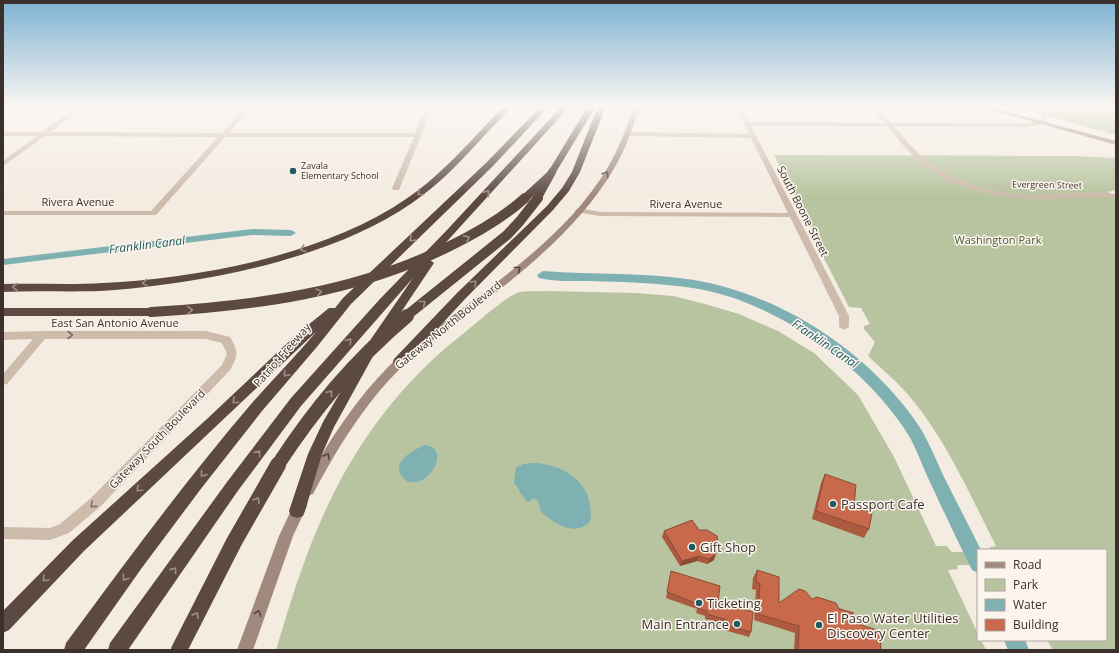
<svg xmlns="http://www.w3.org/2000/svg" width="1119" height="653" font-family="'Open Sans',sans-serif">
  <rect width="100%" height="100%" fill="#f4ebe1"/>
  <g fill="#b8c4a0">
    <path d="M1010 106H1116V135Z"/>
    <path d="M774 155 1075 156 1116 158V190L1108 192 1116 198V650H1053L1047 640H1106V550H991L990 547 996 546C969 493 944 434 903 389 892 377 879 367 868 356L875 342 864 329V326L870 324 861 308 849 307 815 241 818 239Z"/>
    <path d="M547 291 636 293 673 296 705 304 739 314 778 331 814 353 858 395 894 457 936 546H947L952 552H978V565H959L957 566 958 569 948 570 978 634V640H981L986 650H276C285 621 293 592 304 563 337 471 386 394 464 333 477 323 503 299 517 293 525 290 539 292 547 291Z"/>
  </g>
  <g fill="#7fb0b2">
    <path d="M425 445C452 449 429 486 411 482 406 482 404 479 401 475 392 461 415 449 425 445Z"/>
    <path d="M533 463C566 464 596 485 590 522 573 537 556 524 541 512L538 501 534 498 528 502C521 496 520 490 514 483L516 468 523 464Z"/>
  </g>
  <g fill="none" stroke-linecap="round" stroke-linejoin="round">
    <g fill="#7fb0b2" fill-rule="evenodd">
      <path d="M252 229 291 230 296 233 291 236 252 235 3 265V259Z"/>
      <path d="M543 271C593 275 644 272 694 280 782 295 869 352 919 426 929 442 936 460 944 477 956 501 969 526 981 550H978V573L972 570C957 540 943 510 929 480 922 465 917 450 909 436 866 366 774 300 693 288 659 283 624 282 590 281 573 281 555 282 539 278L537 275Z"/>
      <path d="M1004 640H1025L1029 650H1008Z"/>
    </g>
    <g fill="#cdbbac" fill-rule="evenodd">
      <path d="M78 106H85L51 132 222 133 246 106H252L229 133H415L427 106H433L399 190H393L392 188 414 137H225L156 215H3V211H151L218 137 45 136 3 166V161L37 136H3V132H42Z"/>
      <path d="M735 106H741L749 122 884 123 870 106H876L891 123H1027L1037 122 1044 116 1047 118 1041 125 1027 127 894 126C904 138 914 150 926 160 955 183 995 194 1032 195 1056 195 1081 192 1105 193L1116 194V198C1091 196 1065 199 1040 199 999 199 952 189 920 162 908 152 898 139 887 126H751L849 316V327L844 330 839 327V316L790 217 600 216 576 212 575 210 579 208 600 212 788 213 751 138 629 136 626 134 629 132 749 134Z"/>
      <path d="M43 331H206L230 337C239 352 238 355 230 370L101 506 69 533 50 540 3 539V527L50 528 60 524 91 498 222 365 227 354 222 343 206 339H45L7 384 3 385V374L33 339 3 340V332Z"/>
    </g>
    <g fill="#a18a7d" fill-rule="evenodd">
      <path d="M634 106H640C633 127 626 148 615 167 581 226 524 271 471 312 450 328 428 342 409 360 368 398 339 445 313 494L308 496 303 494 302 490 303 486C331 438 361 390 403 353 422 337 443 323 463 308 516 268 574 225 608 167 619 148 627 127 634 106Z"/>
      <path d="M977 106H986L1116 141V145Z"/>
      <path d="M300 500 305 502 307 506 293 536 253 650H237L279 536 295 502Z"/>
    </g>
    <g fill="#5c4a42" fill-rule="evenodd">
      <path d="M504 106H512C504 116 494 125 485 135 463 159 440 184 412 203 332 258 211 282 115 290 78 293 40 290 3 292V284C36 283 70 285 103 283 200 278 324 255 406 199 443 174 473 138 504 106Z"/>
      <path d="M541 106H549L493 166 351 304 316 348 262 411 200 490 141 569 84 650H64L66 643C126 562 186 480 252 403 273 379 296 356 317 331L84 551 9 630 3 633V611L73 540 208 418 297 334 329 308H335L343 298 487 162Z"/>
      <path d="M562 106H570L430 260 434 263 381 342H373L371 339 413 278 301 406 237 492 128 650H108L110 643 227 482 291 398 379 300 447 230Z"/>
      <path d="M588 106H596L556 172 552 175 549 174 548 172Z"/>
      <path d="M598 106H606L580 172 569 191 553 210 465 299 404 365H394L393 362 394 359 457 293 547 206 562 188 572 172Z"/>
      <path d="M3 308H151L157 312 151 316H3Z"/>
      <path d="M366 353 370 355 372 358 334 427 322 454 305 511 303 516 297 518 291 516 289 511 308 454 323 422 362 355Z"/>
    </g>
    <g stroke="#5c4a42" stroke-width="8">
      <path d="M524 199 549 176"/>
      <path d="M537 199 552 172"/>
    </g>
    <g stroke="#5c4a42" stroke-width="10">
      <path d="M151 312C253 306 355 293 448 247 475 234 503 218 525 198"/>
      <path d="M405 317 507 235 520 221 538 198"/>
    </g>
    <path stroke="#5c4a42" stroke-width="14" d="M277 466C315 408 354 361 407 316"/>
    <path stroke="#5c4a42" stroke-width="16" d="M179 650 234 542 278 465"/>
  </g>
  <g fill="#ac5a40">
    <path d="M825 474 854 506 869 529 864 538 812 519 821 483Z"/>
    <path d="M664 531 714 560 707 564 697 561 680 566 662 537Z"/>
    <path d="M757 570 779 603 812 599 854 613 847 621 881 650H794L795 633 754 620 756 590 752 589 753 578Z"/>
    <path d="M671 571 718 602 751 632 749 637 724 630V624L705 619V616L696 613 697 609 666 598Z"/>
  </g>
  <g fill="#8c4a34">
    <path d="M716 554 714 560 707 564 709 559Z"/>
    <path d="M699 556 697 561 680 566 682 561Z"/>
    <path d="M854 613 848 620 840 627 846 620Z"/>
  </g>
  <g fill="#c8694b" stroke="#8c4a34">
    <path d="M825 474 856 485 854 506 872 513 869 529 816 511Z"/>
    <path d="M692 520 699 530H707L717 536 719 547 716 554 709 559 699 556 682 561 664 531Z"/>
    <path d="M757 570 779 577V603L799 589 805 591 812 599 817 597 836 603 839 609 854 613 846 620 880 631 881 650H798L799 626 758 614 760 583 756 582Z"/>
    <path d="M671 571 720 586 718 602 753 612 751 632 726 625 727 620 707 614V611L698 608V604L667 592Z"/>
  </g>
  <defs><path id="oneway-chevron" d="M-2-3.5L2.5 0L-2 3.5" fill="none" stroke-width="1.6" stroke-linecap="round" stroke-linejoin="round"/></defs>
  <g stroke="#544640">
    <use href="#oneway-chevron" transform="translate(606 174) rotate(-56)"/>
    <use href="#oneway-chevron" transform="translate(518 269) rotate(-39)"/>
    <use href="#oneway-chevron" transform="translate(327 456) rotate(-61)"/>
    <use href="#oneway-chevron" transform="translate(258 613) rotate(-70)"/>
  </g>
  <g stroke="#9c8e87">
    <use href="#oneway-chevron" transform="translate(420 193) rotate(141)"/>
    <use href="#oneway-chevron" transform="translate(487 193) rotate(-48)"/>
    <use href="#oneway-chevron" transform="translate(467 238) rotate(-28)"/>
    <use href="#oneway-chevron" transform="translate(412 239) rotate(136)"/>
    <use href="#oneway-chevron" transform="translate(303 249) rotate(162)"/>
    <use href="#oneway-chevron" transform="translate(145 283) rotate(174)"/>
    <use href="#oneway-chevron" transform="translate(474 283) rotate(-44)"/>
    <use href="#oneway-chevron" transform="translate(15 287) rotate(-180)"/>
    <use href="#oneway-chevron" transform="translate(319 292) rotate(-13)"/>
    <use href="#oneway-chevron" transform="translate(423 303) rotate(-38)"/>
    <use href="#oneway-chevron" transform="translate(190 310) rotate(-4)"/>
    <use href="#oneway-chevron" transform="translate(349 341) rotate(-49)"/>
    <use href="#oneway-chevron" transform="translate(286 374) rotate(131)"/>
    <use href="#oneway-chevron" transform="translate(330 393) rotate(-51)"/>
    <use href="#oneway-chevron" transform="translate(235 401) rotate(137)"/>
    <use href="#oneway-chevron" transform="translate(258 453) rotate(-53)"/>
    <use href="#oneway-chevron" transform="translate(203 474) rotate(129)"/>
    <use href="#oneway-chevron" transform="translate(139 489) rotate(137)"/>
    <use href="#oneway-chevron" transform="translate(257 500) rotate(-60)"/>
    <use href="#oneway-chevron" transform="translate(174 570) rotate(-55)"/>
    <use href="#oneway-chevron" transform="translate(125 578) rotate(126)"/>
    <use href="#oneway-chevron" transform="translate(45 579) rotate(135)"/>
    <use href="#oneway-chevron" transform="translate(196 615) rotate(-64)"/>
  </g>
  <g stroke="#7d6f65">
    <use href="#oneway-chevron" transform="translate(70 335)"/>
    <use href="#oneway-chevron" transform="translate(93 505) rotate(139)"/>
  </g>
  <linearGradient id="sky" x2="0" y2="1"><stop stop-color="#7eb2d2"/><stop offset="0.54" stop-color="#faf6f2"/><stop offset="1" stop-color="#faf6f2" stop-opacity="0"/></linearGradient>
  <rect width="1119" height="197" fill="url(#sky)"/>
  <g fill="#1f5a5e" stroke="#fbf5ee" stroke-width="1.5">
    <circle cx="293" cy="171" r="4"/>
    <circle cx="833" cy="504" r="4"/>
    <circle cx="692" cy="547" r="4"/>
    <circle cx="699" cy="603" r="4"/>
    <circle cx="737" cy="624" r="4"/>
    <circle cx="819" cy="625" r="4"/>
  </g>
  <g text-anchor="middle" stroke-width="3" stroke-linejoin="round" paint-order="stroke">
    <g font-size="9" fill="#3b302b" stroke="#fbf5ee" text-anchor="start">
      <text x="301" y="169">Zavala<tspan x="301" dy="10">Elementary School</tspan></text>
    </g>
    <g font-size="9" fill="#3b302b" stroke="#fbf5ee">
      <text transform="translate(1047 185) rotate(1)" y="3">Evergreen Street</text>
    </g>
    <g font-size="11" fill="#3b302b" stroke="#fbf5ee">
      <text x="78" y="206">Rivera Avenue</text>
      <text x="686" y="208">Rivera Avenue</text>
      <text transform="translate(803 211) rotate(63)" y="4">South Boone Street</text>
      <text x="115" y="327">East San Antonio Avenue</text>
      <text transform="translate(448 325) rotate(-39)" y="4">Gateway North Boulevard</text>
      <text transform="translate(282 355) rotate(-49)" y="4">Patriot Freeway</text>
      <text transform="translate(157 439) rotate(-46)" y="4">Gateway South Boulevard</text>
    </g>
    <g font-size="11" fill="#4a5a2e" stroke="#fbf5ee">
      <text x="998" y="244">Washington Park</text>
    </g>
    <g font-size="12" font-style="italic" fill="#1f5a5e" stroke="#fbf5ee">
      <text transform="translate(147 245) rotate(-7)" y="4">Franklin Canal</text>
      <text transform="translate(825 344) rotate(34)" y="4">Franklin Canal</text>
    </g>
    <g font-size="13" fill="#3b302b" stroke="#fbf5ee" text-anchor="start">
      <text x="841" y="509">Passport Cafe</text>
      <text x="700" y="552">Gift Shop</text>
      <text x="707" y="608">Ticketing</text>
      <text x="827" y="623">El Paso Water Utilities<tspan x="827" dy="15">Discovery Center</tspan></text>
      <text x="729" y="629" text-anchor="end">Main Entrance</text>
    </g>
  </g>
  <rect width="1119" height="653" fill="none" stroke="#3b302b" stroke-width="8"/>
  <rect x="977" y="549" width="130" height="92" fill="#fbf5ee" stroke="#aea6a0"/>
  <rect x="985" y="562" width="20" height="6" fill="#a18a7d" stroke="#aea6a0"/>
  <text x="1013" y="569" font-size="12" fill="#3b302b">Road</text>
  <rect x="985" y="579" width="20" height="12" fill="#b8c4a0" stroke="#aea6a0"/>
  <text x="1013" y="589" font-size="12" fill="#3b302b">Park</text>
  <rect x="985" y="599" width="20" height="12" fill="#7fb0b2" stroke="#aea6a0"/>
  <text x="1013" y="609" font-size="12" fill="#3b302b">Water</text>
  <rect x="985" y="619" width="20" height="12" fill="#c8694b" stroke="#aea6a0"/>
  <text x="1013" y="629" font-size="12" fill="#3b302b">Building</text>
</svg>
